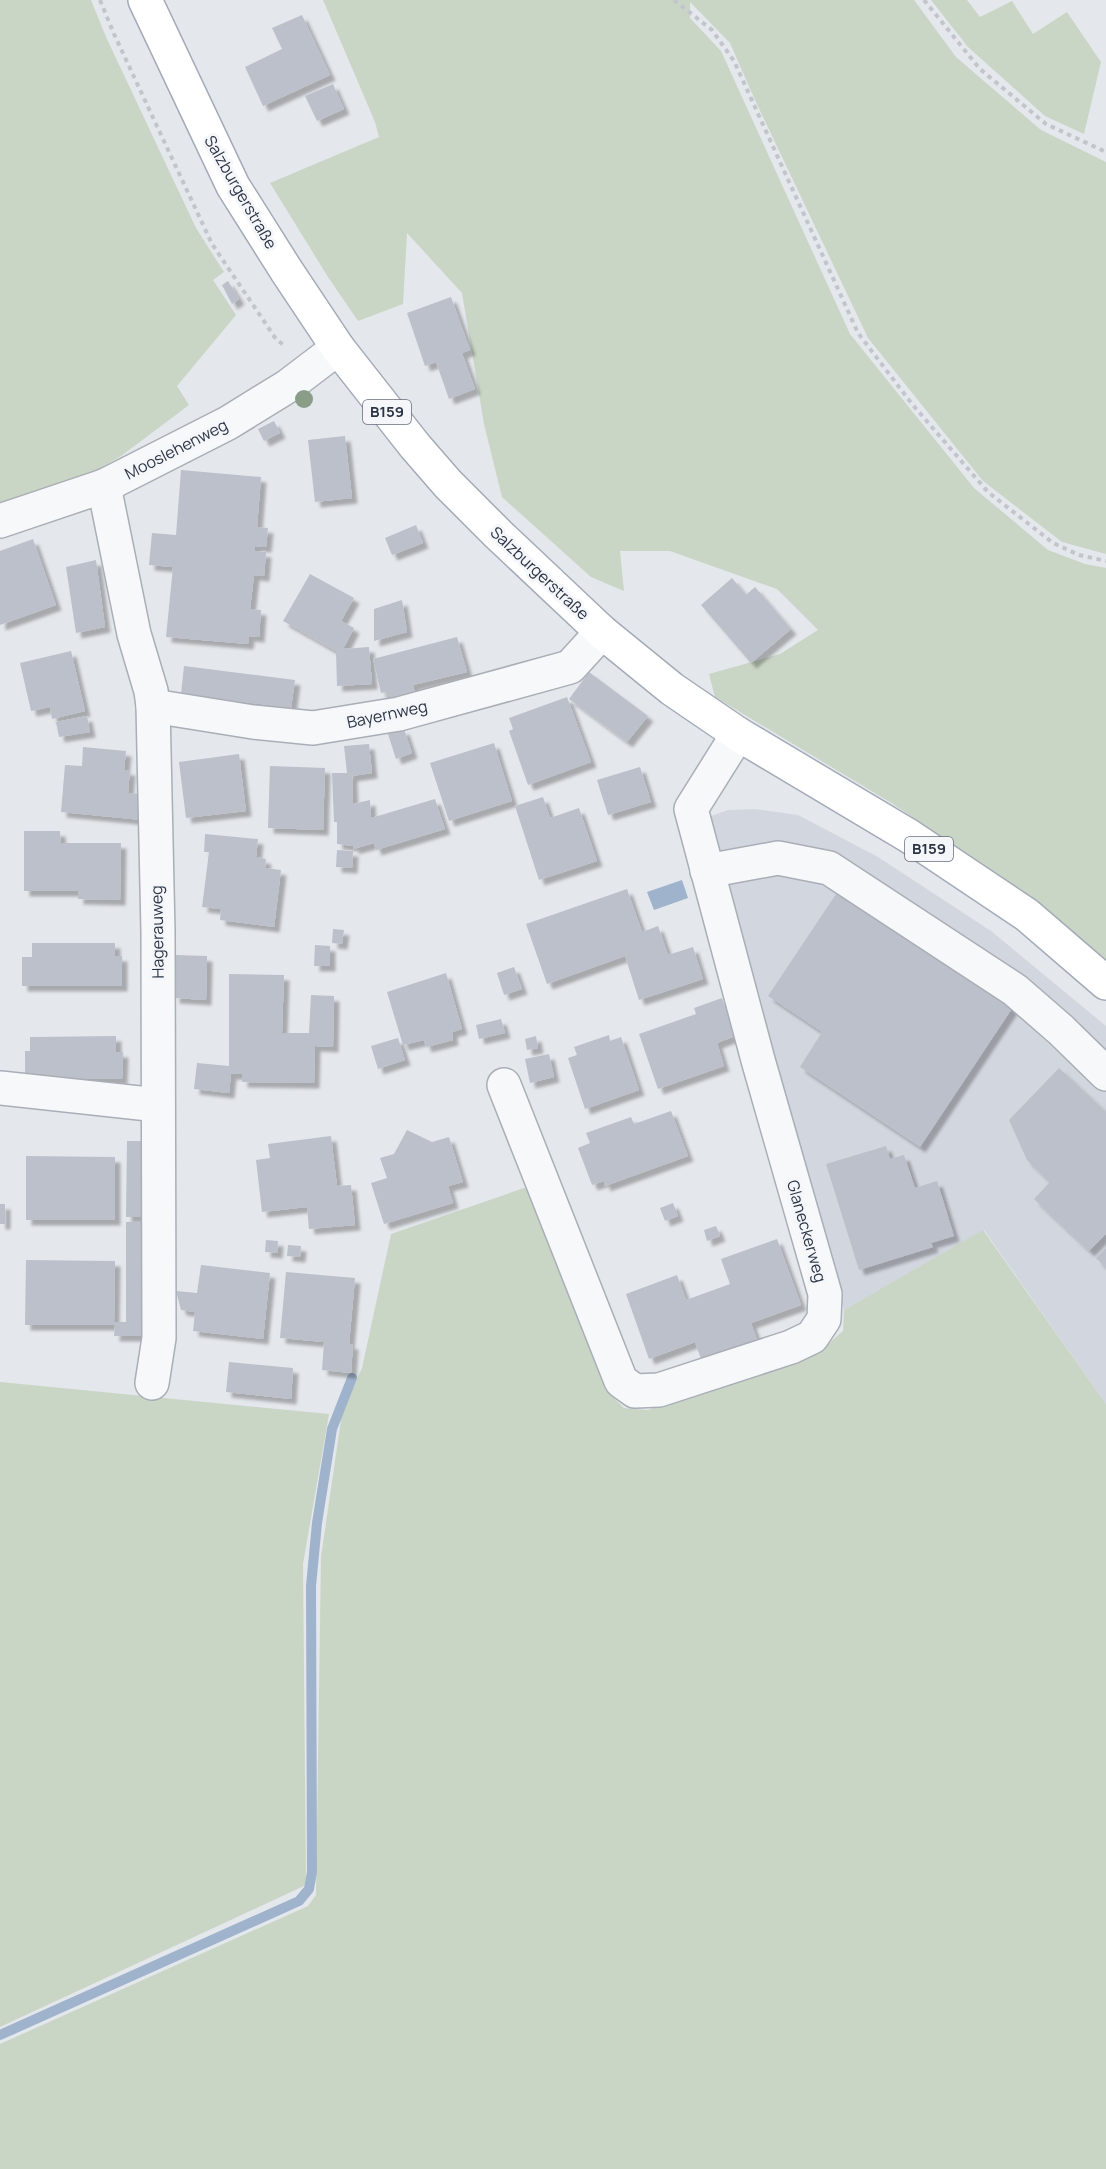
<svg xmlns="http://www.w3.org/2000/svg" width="1106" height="2169" font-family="Manrope,sans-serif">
  <defs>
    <filter id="shadow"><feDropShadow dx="5.5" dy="5.5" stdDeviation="1.5" flood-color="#0004"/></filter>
  </defs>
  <rect width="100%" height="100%" fill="#e4e7ec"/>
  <path fill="#d2d6de" d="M754 809 798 815 878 857 991 931 1106 1026V1404L984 1230 844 1310 708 817 728 810Z"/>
  <g fill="#c9d6c5">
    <path d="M0 0H91L106 37 196 228 224 272 213 280 236 315 177 386 189 405 121 456 53 495 0 512Z"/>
    <path d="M323 0H914L956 57 1041 130 1106 162V554L1062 542 983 481 868 338 755 100 730 43 690 2V18L721 51 850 334 974 488 1048 550 1085 564 1106 568V961L1020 889 893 804 715 697 709 674 780 654 818 630 777 589 670 551H620L624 591 591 577 502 497 484 424 462 293 407 233 403 304 358 321 328 277 270 183 379 137 375 122Z"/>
    <path d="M931 0H967L980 17 1012 1 1033 34 1067 12 1101 62 1084 134 1045 116 968 47Z"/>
    <path d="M530 1186 605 1389 624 1408 648 1410 822 1349 843 1331 844 1310 983 1230 1106 1404V2169H0V2044L308 1906 316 1895 321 1557 342 1413 362 1368 391 1234Z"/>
    <path d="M0 1382 329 1414 303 1564 306 1885 0 2027Z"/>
  </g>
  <path fill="#9fb4cc" d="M682 880 688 898 654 910 647 892Z"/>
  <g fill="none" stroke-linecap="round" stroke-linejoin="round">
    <path stroke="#9fb4cc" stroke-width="10" d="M0 2035 299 1901 309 1889 312 1872 311 1586 317 1523 332 1429 352 1378"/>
  </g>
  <g fill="#bbc0ca" filter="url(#shadow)">
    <path d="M302 15 330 75 263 106 245 67 282 49 272 28Z"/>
    <path d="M333 84 344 109 317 121 305 96Z"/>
    <path d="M228 281 239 299 232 304 222 285Z"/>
    <path d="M451 297 470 350 462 353 475 389 449 399 436 362 425 366 407 313Z"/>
    <path d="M274 421 280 433 264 441 258 429Z"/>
    <path d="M345 436 352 498 315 502 308 440Z"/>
    <path d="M181 470 261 477 257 527 268 528 266 547 255 546V551L266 552 264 576 254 575 250 609 261 610 259 637 249 636 248 644 166 637 173 567 149 565 152 533 176 535Z"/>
    <path d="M416 525 423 543 392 555 385 538Z"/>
    <path d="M33 539 56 605 0 625V551Z"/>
    <path d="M96 560 105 627 76 633 66 567Z"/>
    <path d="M310 574 354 598 341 621 354 628 343 649 369 647 372 684 337 686 336 651 283 621Z"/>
    <path d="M732 578 746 595 755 587 791 629 751 663 701 605Z"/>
    <path d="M402 600 407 632 374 641V609Z"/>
    <path d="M457 637 467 672 413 685 417 701 389 707 386 692 381 693 373 659Z"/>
    <path d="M71 651 85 711 52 719 50 707 31 711 20 663Z"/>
    <path d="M184 666 295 680 291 708 181 694Z"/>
    <path d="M589 672 648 716 627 742 569 699Z"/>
    <path d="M567 697 591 762 528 785 509 731 513 729 509 718Z"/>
    <path d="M87 716 90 732 59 737 56 722Z"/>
    <path d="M404 729 412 753 396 759 388 734Z"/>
    <path d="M494 743 512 801 449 821 430 763Z"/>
    <path d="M369 744 372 773 352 776 353 804 370 800 371 818 435 799 445 829 376 850 374 843 353 849 354 846 337 844V822H334L332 773H347L344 746Z"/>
    <path d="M83 747 126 751 124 770H130L128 793 144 794 142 820 61 812 65 765 82 766Z"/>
    <path d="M239 754 246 811 186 818 179 762Z"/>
    <path d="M270 766 325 768 323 830 268 828Z"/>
    <path d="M640 767 651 802 608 815 597 780Z"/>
    <path d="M543 797 550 818 579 808 597 861 539 880 515 806Z"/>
    <path d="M24 831H60L61 843H121L120 900 78 899V891H24Z"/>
    <path d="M205 834 258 839 256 857 266 859 265 868 281 870 274 927 220 920 221 909 202 907 209 852H204Z"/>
    <path d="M337 850 353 851 352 868 336 867Z"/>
    <path d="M842 885 1017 1001 920 1147 800 1067 822 1032 768 996Z"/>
    <path d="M627 889 642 932 658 926 668 955 693 947 703 979 639 1000 625 956 547 984 526 924Z"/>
    <path d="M333 929 344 930 342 944 332 943Z"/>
    <path d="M32 943H115V956H122V986H22V957H32Z"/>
    <path d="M315 945 330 946V966H314Z"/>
    <path d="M176 955 207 956 206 1000 174 998Z"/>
    <path d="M514 967 522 989 504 995 497 973Z"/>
    <path d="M446 973 462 1029 452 1032 453 1040 426 1047 424 1040 403 1045 387 992Z"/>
    <path d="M229 974 284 975 282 1033H309L311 995 334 996 333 1047 315 1046 314 1083 242 1082V1074H231L229 1093 194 1089 197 1063 229 1066Z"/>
    <path d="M722 998 735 1036 717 1043 724 1066 658 1089 639 1034 696 1014 694 1008Z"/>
    <path d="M501 1019 505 1033 479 1039 476 1025Z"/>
    <path d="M609 1035 610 1041 621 1037 639 1090 585 1109 568 1058 577 1055 574 1047Z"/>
    <path d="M116 1036V1052H123L122 1079H25V1051H30V1037Z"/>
    <path d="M536 1036 538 1048 527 1050 525 1039Z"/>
    <path d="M398 1038 405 1060 378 1069 371 1046Z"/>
    <path d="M549 1054 554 1077 530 1083 525 1059Z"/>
    <path d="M1059 1068 1106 1112V1234L1089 1251 1034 1199 1050 1182 1027 1160 1009 1120Z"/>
    <path d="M671 1111 688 1156 605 1186 604 1181 592 1185 578 1148 590 1143 586 1133 631 1117 634 1124Z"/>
    <path d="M407 1130 432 1142 449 1137 463 1182 448 1186 453 1203 384 1224 371 1183 387 1178 380 1158 394 1154Z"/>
    <path d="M331 1136 337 1186 351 1185 355 1225 309 1229 307 1207 262 1212 256 1160 270 1158 268 1144Z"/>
    <path d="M127 1141H142L141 1217H126Z"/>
    <path d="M886 1146 890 1159 904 1155 915 1188 937 1181 954 1236 931 1243 933 1247 859 1270 826 1164Z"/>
    <path d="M26 1156 115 1157V1220H26Z"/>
    <path d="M673 1203 678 1216 665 1221 660 1208Z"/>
    <rect x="0" y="1204" width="5" height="20"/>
    <path d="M126 1222H143V1336H114L115 1325H25L26 1260 115 1261 114 1322H126Z"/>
    <path d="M716 1226 720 1236 707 1241 704 1230Z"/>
    <path d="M777 1239 801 1305 751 1323 757 1340 701 1359 695 1342 649 1359 626 1294 677 1275 686 1300 730 1284 721 1259Z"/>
    <path d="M266 1240 278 1241 277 1253 265 1252Z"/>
    <path d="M288 1245 301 1246 300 1257 287 1256Z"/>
    <path d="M1106 1248V1268L1096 1258Z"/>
    <path d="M201 1265 270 1273 263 1339 193 1331 195 1312 181 1310 176 1291 197 1293Z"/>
    <path d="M286 1272 355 1278 349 1344H353L351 1373 322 1370 324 1342 280 1338Z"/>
    <path d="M229 1362 293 1368 291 1399 226 1392Z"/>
  </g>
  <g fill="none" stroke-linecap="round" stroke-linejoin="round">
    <defs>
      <g id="minor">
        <path d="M104 486 134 634 151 691 153 706 158 932 159 1338 152 1383"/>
        <path d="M0 521 104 486 228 423 288 386 338 348"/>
        <path d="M153 706 253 722 313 728 399 714 570 667 602 632"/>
        <path d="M707 871 778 858 829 868 1015 990 1061 1030 1106 1074"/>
        <path d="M504 1085 621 1381 635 1391 659 1390 791 1347 812 1337 824 1319 825 1294 758 1060 691 809 738 734"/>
        <path d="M0 1088 158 1105"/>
      </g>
      <path id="major" d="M145 0 233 186 286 270 338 348 415 446 448 484 498 534 602 632 672 689 738 734 909 836 1027 915 1106 983"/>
    </defs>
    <use href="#minor" stroke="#a9aeb7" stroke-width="36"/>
    <use href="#major" stroke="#a3abb8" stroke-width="36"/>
    <g stroke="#c2c5cb" stroke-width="4" stroke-dasharray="4.5 4.5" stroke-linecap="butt">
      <path d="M100 0 114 34 212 244 276 339 286 347"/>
      <path d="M674 0 712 30 734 61 858 333 912 404 988 492 1053 543 1079 555 1106 561"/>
      <path d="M924 0 980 69 1046 124 1106 152"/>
    </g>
    <use href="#minor" stroke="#f7f8fa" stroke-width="33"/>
    <use href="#major" stroke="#fff" stroke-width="33"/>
  </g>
  <circle fill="#899d89" cx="304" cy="399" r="9"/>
  <g text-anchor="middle" stroke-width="6" stroke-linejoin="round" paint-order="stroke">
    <g fill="#f4f6f9" stroke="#676e7b" stroke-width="1.5">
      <rect x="363" y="400" width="48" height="24" rx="4.5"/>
      <rect x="905" y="837" width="48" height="24" rx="4.5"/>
    </g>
    <g font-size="15" font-weight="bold" fill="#2b3445">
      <text x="387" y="417">B159</text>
      <text x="929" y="854">B159</text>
    </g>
    <g font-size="16" fill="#2b3445" stroke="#f4f6f9">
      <text transform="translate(241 192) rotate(60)" y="6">Salzburgerstraße</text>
      <text transform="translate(176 449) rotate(-27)" y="6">Mooslehenweg</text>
      <text transform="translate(540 573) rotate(43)" y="6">Salzburgerstraße</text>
      <text transform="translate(387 714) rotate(-12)" y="6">Bayernweg</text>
      <text transform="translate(157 932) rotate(-91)" y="6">Hagerauweg</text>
      <text transform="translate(807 1231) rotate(74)" y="6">Glaneckerweg</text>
    </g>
  </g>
</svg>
